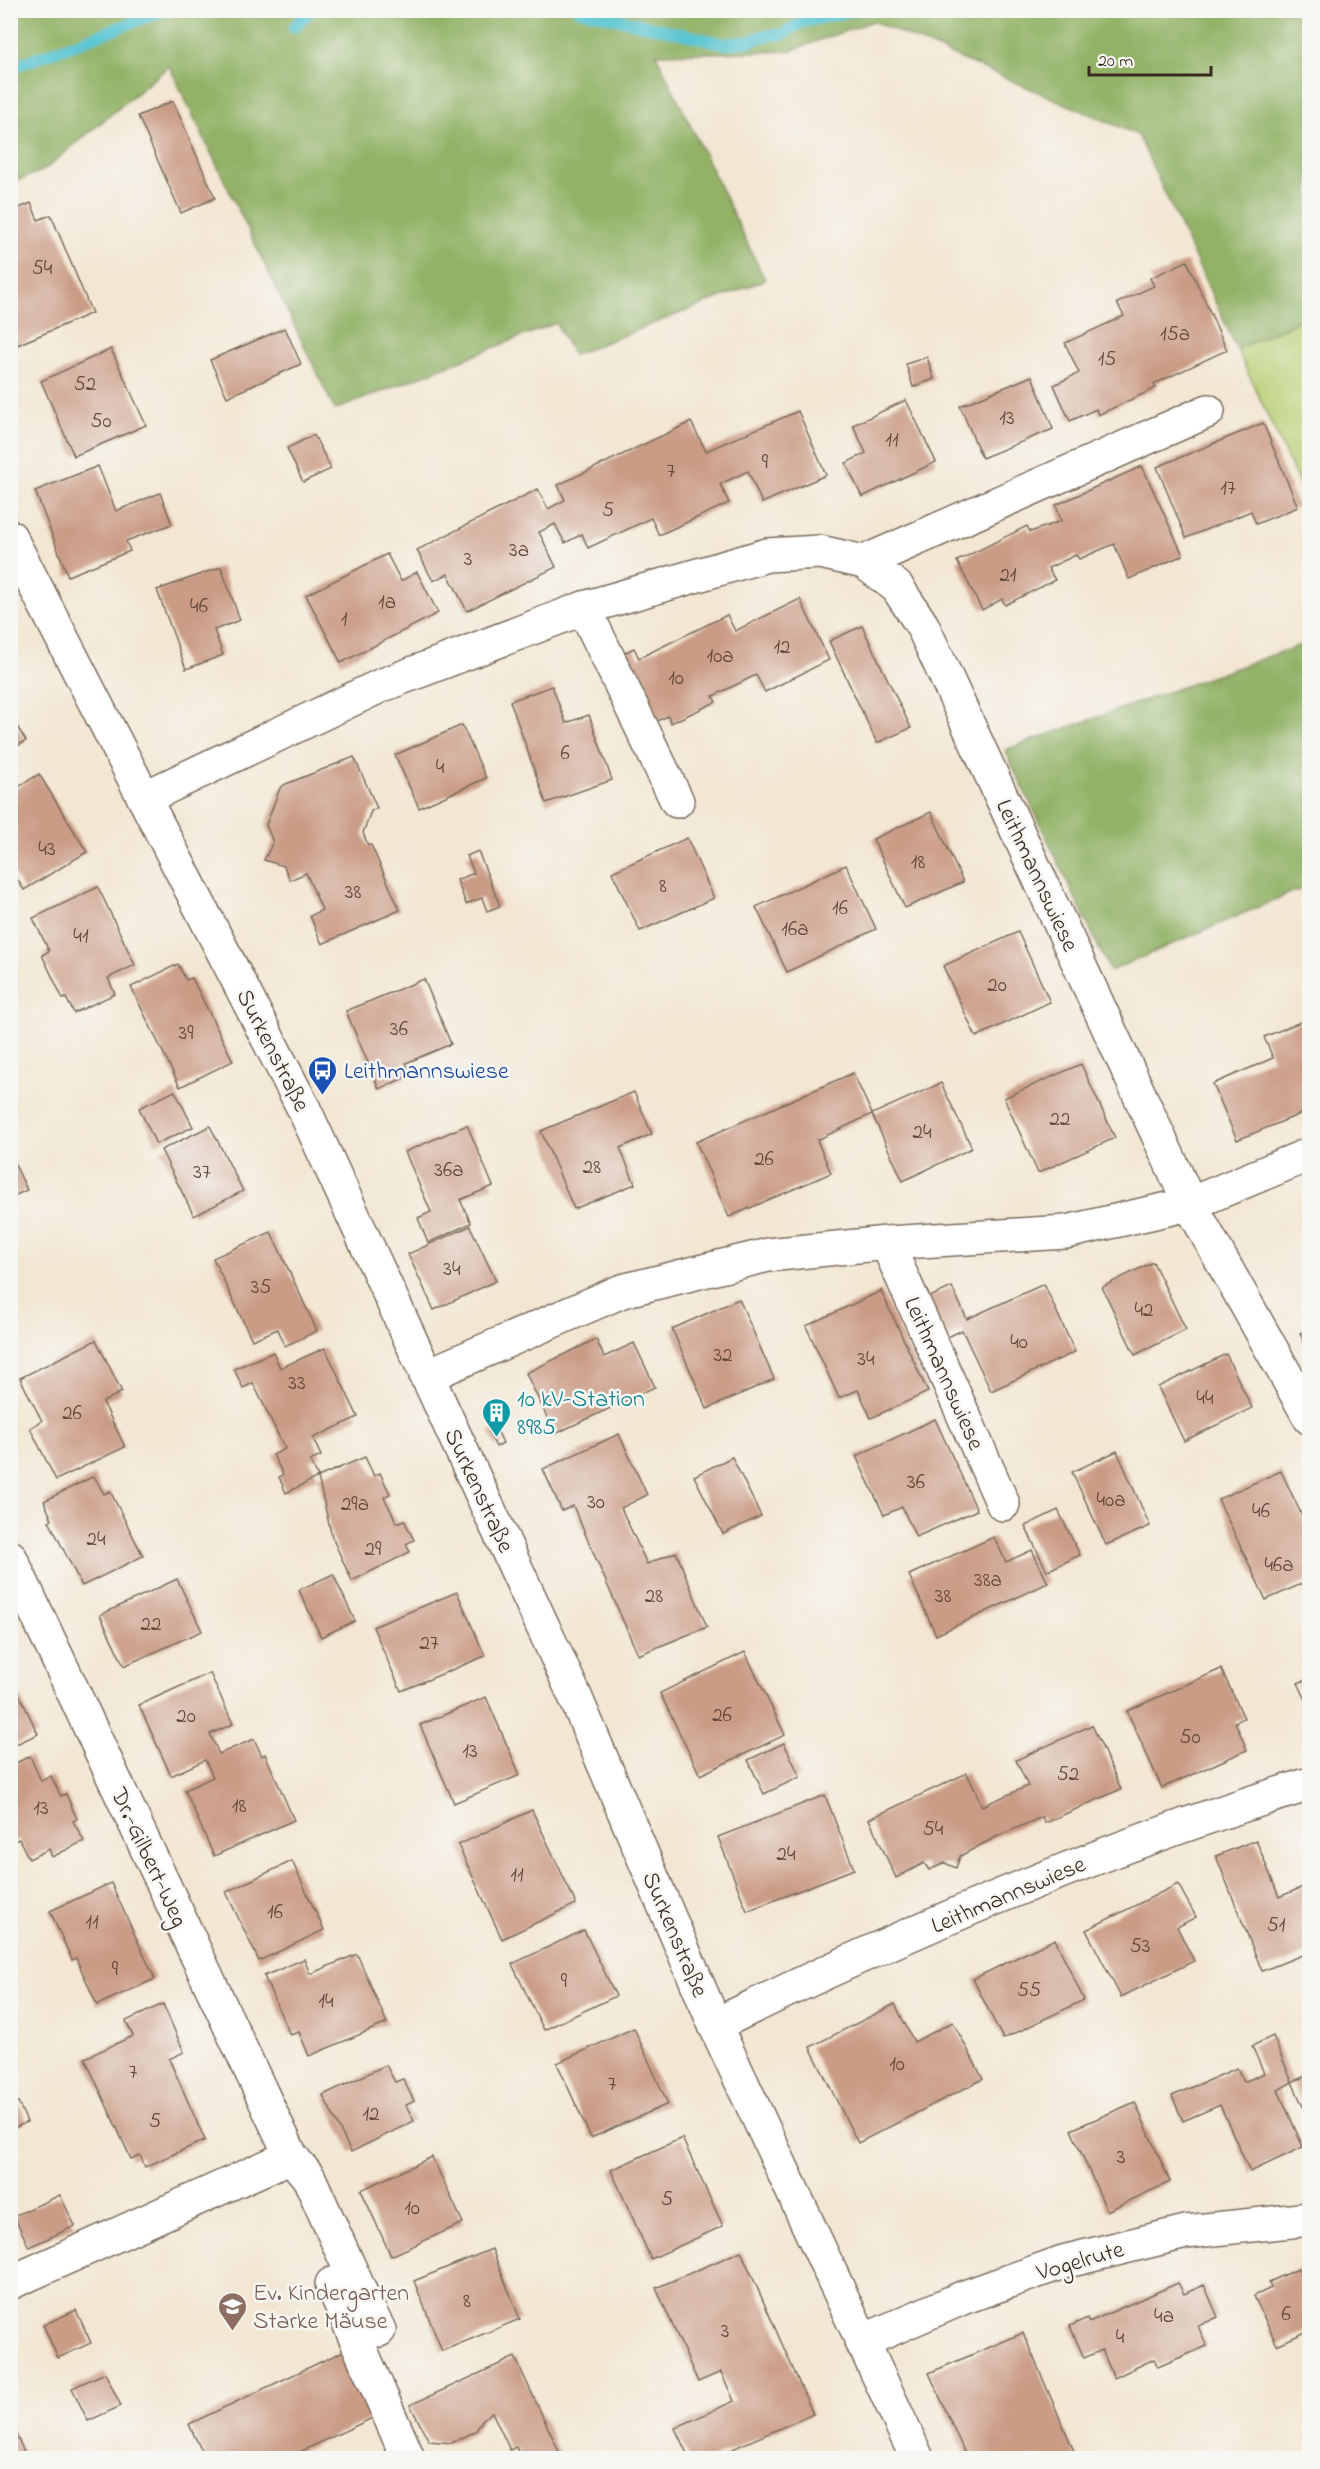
<svg xmlns="http://www.w3.org/2000/svg" width="1320" height="2469" font-family="'Indie Flower',sans-serif">
  <rect width="100%" height="100%" fill="#f6f6f2"/>
  <filter id="ink" filterUnits="userSpaceOnUse"><feTurbulence type="fractalNoise" baseFrequency=".0167" numOctaves="2"/><feDisplacementMap in="SourceGraphic" scale="12" xChannelSelector="R" yChannelSelector="G"/><feConvolveMatrix kernelMatrix="1 2 1 2 8 2 1 2 1" color-interpolation-filters="sRGB"/></filter>
  <filter id="wash" filterUnits="userSpaceOnUse"><feTurbulence type="fractalNoise" baseFrequency=".008" numOctaves="4" result="noise"/><feDisplacementMap in="SourceGraphic" scale="24" xChannelSelector="R" yChannelSelector="G"/><feGaussianBlur stdDeviation="1.35" result="paint"/><feColorMatrix in="noise" values="0 0 0 0 0 0 0 0 0 0 0 0 0 0 0 0 0 1.4 0 .05"/><feComposite in="paint" operator="in"/></filter>
  <g filter="url(#wash)">
    <rect width="100%" height="100%" fill="#f3e6d2"/>
    <path fill="#b8d075" stroke="#7a7d4a" stroke-width="1.5" d="M1309 316V505L1237 349Z"/>
    <g fill="#92b266" stroke="#666e42" stroke-width="1.5">
      <path d="M11 10 1309 11V316L1237 349 1138 135 873 21 790 51 656 54 765 280 573 355 556 323 335 410 169 66 44 170 11 183Z"/>
      <path d="M1309 642V889L1295 891 1110 971 1005 750Z"/>
    </g>
    <g fill="none" stroke-linecap="round" stroke-linejoin="round">
      <g stroke="#59c5d1" stroke-width="12">
        <path d="M579 10 726 44 751 41 762 36 783 34 801 23 855 10"/>
        <path d="M294 27 311 10"/>
        <path d="M10 68 166 10"/>
      </g>
    </g>
    <g id="blocks">
      <g fill="#ca9b85">
        <path d="M173 101 215 198 181 213 138 116Z"/>
        <path d="M31 203 38 220 51 215 92 313 10 348V212Z"/>
        <path d="M1187 261 1227 350 1154 384 1156 388 1098 415 1096 409 1070 421 1054 385 1079 373 1065 343 1124 316 1117 303 1154 286 1150 278Z"/>
        <path d="M285 328 301 364 227 397 210 360Z"/>
        <path d="M111 349 146 425 74 456 41 381Z"/>
        <path d="M927 357 934 379 913 387 906 364Z"/>
        <path d="M1032 376 1053 429 982 458 960 406Z"/>
        <path d="M906 400 936 462 862 497 846 463 866 453 853 425Z"/>
        <path d="M798 411 826 475 762 503 748 471 720 484 729 503 659 535 651 518 588 548 582 534 565 543 555 524 539 532 556 567 467 611 448 574 433 581 417 550 538 489 548 509 565 500 558 485 691 422 706 451Z"/>
        <path d="M1263 423 1298 507 1256 524 1251 511 1186 538 1157 467Z"/>
        <path d="M314 435 331 469 303 482 287 448Z"/>
        <path d="M98 466 116 511 160 493 172 524 126 541 130 551 68 576 35 491Z"/>
        <path d="M1142 466 1183 555 1129 579 1114 544 1079 559 1076 555 1048 568 1055 580 1005 605 1002 599 982 610 957 561 1027 526 1030 532 1061 521 1056 505Z"/>
        <path d="M387 554 401 581 417 572 438 613 341 663 306 595Z"/>
        <path d="M221 567 240 620 214 630 223 655 186 669 157 590Z"/>
        <path d="M800 599 829 660 765 692 756 675 713 696 716 702 671 723 668 716 645 727 612 659 634 648 639 658 727 615 735 631Z"/>
        <path d="M862 626 911 728 877 743 829 641Z"/>
        <path d="M552 686 566 723 589 715 612 780 546 803 510 701Z"/>
        <path d="M10 715 26 741 10 750Z"/>
        <path d="M462 725 486 778 419 808 395 755Z"/>
        <path d="M354 757 377 808 371 811 363 833 368 845H371L400 910 322 944 310 916 322 910 306 873 290 880 284 866 264 860 273 842 266 825 280 788 286 784Z"/>
        <path d="M39 774 87 852 24 890 10 868V792Z"/>
        <path d="M931 812 963 882 905 908 873 839Z"/>
        <path d="M687 838 714 898 640 931 612 872Z"/>
        <path d="M478 851 500 906 487 911 482 898 466 904 457 880 474 873 467 856Z"/>
        <path d="M846 865 876 929 787 972 756 907Z"/>
        <path d="M98 887 135 965 108 978 115 994 74 1013 66 998 63 999 42 955 49 951 33 918Z"/>
        <path d="M1018 932 1050 1002 976 1037 943 966Z"/>
        <path d="M178 964 186 980 192 978 233 1061 180 1087 131 987Z"/>
        <path d="M424 979 451 1044 406 1063 411 1075 379 1089 346 1011Z"/>
        <path d="M1310 1018V1110L1237 1140 1213 1084 1273 1058 1264 1037Z"/>
        <path d="M1081 1064 1115 1138 1038 1173 1004 1098Z"/>
        <path d="M853 1073 872 1114 817 1140 831 1173 729 1217 696 1142Z"/>
        <path d="M941 1083 972 1148 903 1181 872 1114Z"/>
        <path d="M175 1091 193 1127 156 1144 139 1108Z"/>
        <path d="M634 1092 652 1134 620 1148 635 1184 574 1209 541 1131Z"/>
        <path d="M467 1125 493 1186 460 1200 471 1223 428 1243 418 1218 431 1212 405 1152Z"/>
        <path d="M210 1126 243 1191 194 1216 161 1150Z"/>
        <path d="M10 1154 27 1190 10 1198Z"/>
        <path d="M470 1226 496 1281 434 1310 408 1254Z"/>
        <path d="M271 1232 317 1331 285 1346 278 1329 252 1340 213 1258Z"/>
        <path d="M1153 1262 1186 1330 1135 1355 1102 1287Z"/>
        <path d="M1044 1284 1075 1352 991 1391 962 1330 944 1339 925 1299 952 1287 967 1319Z"/>
        <path d="M881 1291 928 1392 871 1418 858 1390 839 1398 806 1326Z"/>
        <path d="M739 1299 774 1379 707 1409 672 1329Z"/>
        <path d="M1310 1329V1353L1300 1333Z"/>
        <path d="M596 1339 604 1357 634 1343 655 1387 555 1434 526 1373Z"/>
        <path d="M96 1340 122 1392 103 1402 125 1447 56 1480 30 1428 42 1421 20 1378Z"/>
        <path d="M325 1348 358 1417 313 1438 321 1456 310 1461 318 1477 365 1457 374 1476 380 1473 390 1494 384 1497 397 1523 404 1520 414 1540 406 1544 410 1552 352 1581 332 1537 318 1477 286 1493 279 1477 283 1474 273 1455 285 1449 253 1383 243 1388 234 1369 273 1352 280 1368Z"/>
        <path d="M1226 1354 1252 1408 1184 1441 1158 1387Z"/>
        <path d="M935 1419 977 1510 916 1537 902 1507 884 1515 856 1456Z"/>
        <path d="M496 1428 503 1443 496 1447 489 1432Z"/>
        <path d="M619 1434 647 1495 621 1508 647 1564 676 1552 707 1627 638 1655 573 1506 562 1511 543 1469Z"/>
        <path d="M1117 1451 1150 1526 1106 1545 1072 1472Z"/>
        <path d="M732 1457 761 1516 723 1534 694 1476Z"/>
        <path d="M1281 1471 1310 1533V1580L1266 1600 1218 1499Z"/>
        <path d="M94 1476 104 1494 110 1491 143 1556 82 1586 49 1521 52 1520 44 1501Z"/>
        <path d="M1058 1510 1080 1555 1047 1571 1025 1526Z"/>
        <path d="M994 1537 1006 1562 1032 1550 1048 1583 936 1635 909 1575Z"/>
        <path d="M333 1574 355 1621 321 1637 299 1590Z"/>
        <path d="M177 1579 202 1631 124 1666 100 1615Z"/>
        <path d="M457 1592 485 1656 401 1691 373 1627Z"/>
        <path d="M745 1652 785 1735 700 1775 660 1693Z"/>
        <path d="M1221 1669 1244 1718 1235 1722 1247 1750 1162 1788 1127 1711Z"/>
        <path d="M210 1673 233 1724 210 1734 219 1754 254 1739 262 1756 265 1754 294 1820 214 1856 185 1790 213 1777 205 1760 171 1776 139 1705Z"/>
        <path d="M10 1675 38 1734 10 1747Z"/>
        <path d="M1310 1678V1708L1298 1683Z"/>
        <path d="M486 1697 520 1775 454 1803 420 1725Z"/>
        <path d="M1092 1725 1121 1789 1045 1823 1042 1817 996 1837 960 1856 956 1868 945 1863 929 1870 924 1863 896 1878 869 1819 967 1773 982 1806 1028 1786 1016 1760Z"/>
        <path d="M784 1743 800 1777 764 1794 748 1760Z"/>
        <path d="M30 1756 41 1781 51 1776 61 1796 66 1794 77 1819 73 1821 84 1841 52 1857 49 1849 29 1859 19 1839 10 1843V1766Z"/>
        <path d="M825 1795 854 1869 747 1911 718 1837Z"/>
        <path d="M532 1810 576 1904 502 1939 458 1845Z"/>
        <path d="M1256 1840 1279 1897 1310 1884V1952L1262 1971 1216 1856Z"/>
        <path d="M292 1861 324 1930 259 1961 226 1892Z"/>
        <path d="M111 1883 155 1979 97 2005 76 1958 72 1960 50 1911Z"/>
        <path d="M1178 1884 1196 1917 1177 1927 1194 1961 1121 1997 1086 1930Z"/>
        <path d="M584 1930 616 1996 544 2030 512 1964Z"/>
        <path d="M1055 1939 1084 2000 1003 2039 973 1979Z"/>
        <path d="M357 1954 387 2023 309 2056 299 2032 290 2035 264 1976 304 1959 310 1974Z"/>
        <path d="M163 2004 184 2052 169 2059 205 2140 145 2167 140 2155 131 2159 85 2058 133 2036 126 2021Z"/>
        <path d="M895 2004 914 2042 953 2022 983 2079 858 2143 810 2047Z"/>
        <path d="M634 2028 668 2104 591 2138 557 2063Z"/>
        <path d="M1273 2036 1292 2082 1310 2074V2122L1292 2082 1278 2090 1303 2147 1250 2172 1220 2105 1183 2121 1172 2096 1237 2068 1244 2082 1264 2073 1252 2046Z"/>
        <path d="M386 2065 395 2082 403 2079 414 2101 406 2105 414 2121 351 2152 323 2095Z"/>
        <path d="M18 2102 27 2122 10 2130V2105Z"/>
        <path d="M1135 2102 1170 2182 1107 2211 1071 2130Z"/>
        <path d="M682 2138 723 2226 651 2259 611 2170Z"/>
        <path d="M432 2157 463 2223 391 2256 361 2190Z"/>
        <path d="M60 2195 75 2226 29 2247 14 2216Z"/>
        <path d="M492 2249 520 2319 442 2351 414 2281Z"/>
        <path d="M741 2251 813 2414 712 2458H689L675 2428 734 2401 721 2372 698 2382 656 2288Z"/>
        <path d="M1298 2269 1303 2279 1310 2277V2330L1277 2345 1254 2296 1271 2288 1269 2282Z"/>
        <path d="M1178 2283 1184 2294 1204 2285 1218 2317 1198 2326 1207 2346 1158 2367 1154 2359 1114 2378 1102 2350 1084 2358 1070 2326 1087 2318 1089 2322Z"/>
        <path d="M76 2310 91 2343 58 2358 43 2325Z"/>
        <path d="M1023 2333 1077 2458H967L929 2373Z"/>
        <path d="M346 2350 377 2416 287 2458H205L189 2424Z"/>
        <path d="M515 2357 562 2458H521L516 2447 510 2450 492 2412 483 2419 476 2431 452 2443 429 2441 410 2405Z"/>
        <path d="M105 2373 121 2406 88 2421 72 2388Z"/>
        <path d="M10 2423 16 2435 27 2458H10Z"/>
      </g>
    </g>
  </g>
  <g filter="url(#ink)">
    <use href="#blocks" fill-opacity="0" stroke="#7b6c5d" stroke-width="1.5"/>
    <g fill="none" stroke-linecap="round" stroke-linejoin="round">
      <defs>
        <g id="minor">
          <path d="M10 537 304 1109 574 1694 715 2025 917 2458"/>
          <path d="M864 562 1208 411"/>
          <path d="M584 608 677 801"/>
          <path d="M144 798 380 686 584 608 767 555 820 552 864 562 897 587 922 625 1190 1204 1310 1418"/>
          <path d="M887 1243 1003 1504"/>
          <path d="M426 1376 622 1291 768 1255 887 1243 1066 1232 1190 1204 1310 1154"/>
          <path d="M10 1557 291 2156 309 2178 368 2309 379 2330"/>
          <path d="M715 2025C907 1931 1104 1847 1310 1784"/>
          <path d="M10 2283 291 2156"/>
          <path d="M332 2284 408 2458"/>
          <path d="M861 2342 962 2298 1063 2262 1186 2232 1310 2219"/>
        </g>
      </defs>
      <use href="#minor" stroke="#7b6c5d" stroke-width="36"/>
      <use href="#minor" stroke="#fff" stroke-width="33"/>
    </g>
  </g>
  <defs>
    <symbol id="bus-pin" viewBox="-11 -11 22 30"><path d="M0 17L-7.5 6A9.5 9.5 0 1 1 7.5 6Z" fill="#1a4fb4" stroke="#f6f6f2"/><path d="M-5-6H5V4H4V6H2V4H-2V6H-4V4H-5ZM-3.5-4V0h7V-4ZM-3.5 1.2v1.5H-2V1.2ZM2 1.2v1.5H3.5V1.2Z" fill="#fff"/></symbol>
    <symbol id="building-pin" viewBox="-11 -11 22 30"><path d="M0 17L-7.5 6A9.5 9.5 0 1 1 7.5 6Z" fill="#0f9aa8" stroke="#f6f6f2"/><path d="M-4-6H4V6H1V3H-1V6H-4ZM-2.5-4.3h1.7v1.8h-1.7ZM.8-4.3h1.7v1.8H.8ZM-2.5-1h1.7V.8h-1.7ZM.8-1h1.7V.8H.8Z" fill="#fff"/></symbol>
    <symbol id="school-pin" viewBox="-11 -11 22 30"><path d="M0 17L-7.5 6A9.5 9.5 0 1 1 7.5 6Z" fill="#8d6e63" stroke="#f6f6f2"/><path d="M0-5L7-2L0 1L-7-2ZM-4 1L0 2.5L4 1V4Q0 6-4 4Z" fill="#fff"/></symbol>
  </defs>
  <g fill-rule="evenodd">
    <use href="#bus-pin" x="306" y="1054" width="33" height="45"/>
    <use href="#building-pin" x="480" y="1396" width="33" height="45"/>
    <use href="#school-pin" x="216" y="2290" width="33" height="45"/>
  </g>
  <g text-anchor="middle" stroke-width="5" stroke-linejoin="round" paint-order="stroke">
    <g font-size="21" fill="#5f4638">
      <text x="42" y="274">54</text>
      <text x="1175" y="340">15a</text>
      <text x="1107" y="365">15</text>
      <text x="85" y="390">52</text>
      <text x="1007" y="424">13</text>
      <text x="101" y="427">50</text>
      <text x="892" y="446">11</text>
      <text x="765" y="468">9</text>
      <text x="671" y="477">7</text>
      <text x="1228" y="494">17</text>
      <text x="608" y="516">5</text>
      <text x="519" y="556">3a</text>
      <text x="468" y="565">3</text>
      <text x="1008" y="581">21</text>
      <text x="387" y="608">1a</text>
      <text x="199" y="612">46</text>
      <text x="344" y="625">1</text>
      <text x="782" y="653">12</text>
      <text x="720" y="662">10a</text>
      <text x="676" y="684">10</text>
      <text x="565" y="759">6</text>
      <text x="440" y="773">4</text>
      <text x="47" y="855">43</text>
      <text x="918" y="868">18</text>
      <text x="663" y="892">8</text>
      <text x="353" y="898">38</text>
      <text x="840" y="914">16</text>
      <text x="795" y="935">16a</text>
      <text x="81" y="942">41</text>
      <text x="997" y="991">20</text>
      <text x="399" y="1035">36</text>
      <text x="186" y="1039">39</text>
      <text x="1060" y="1125">22</text>
      <text x="922" y="1138">24</text>
      <text x="764" y="1165">26</text>
      <text x="592" y="1173">28</text>
      <text x="449" y="1176">36a</text>
      <text x="202" y="1178">37</text>
      <text x="452" y="1275">34</text>
      <text x="261" y="1293">35</text>
      <text x="1144" y="1316">42</text>
      <text x="1019" y="1348">40</text>
      <text x="723" y="1361">32</text>
      <text x="866" y="1365">34</text>
      <text x="297" y="1389">33</text>
      <text x="1205" y="1404">44</text>
      <text x="72" y="1419">26</text>
      <text x="916" y="1488">36</text>
      <text x="1111" y="1506">40a</text>
      <text x="596" y="1508">30</text>
      <text x="355" y="1510">29a</text>
      <text x="1261" y="1517">46</text>
      <text x="96" y="1545">24</text>
      <text x="373" y="1555">29</text>
      <text x="1279" y="1571">46a</text>
      <text x="988" y="1586">38a</text>
      <text x="654" y="1602">28</text>
      <text x="943" y="1602">38</text>
      <text x="151" y="1630">22</text>
      <text x="429" y="1649">27</text>
      <text x="722" y="1721">26</text>
      <text x="186" y="1722">20</text>
      <text x="1190" y="1743">50</text>
      <text x="470" y="1757">13</text>
      <text x="1068" y="1780">52</text>
      <text x="239" y="1812">18</text>
      <text x="41" y="1814">13</text>
      <text x="933" y="1835">54</text>
      <text x="786" y="1860">24</text>
      <text x="517" y="1881">11</text>
      <text x="275" y="1918">16</text>
      <text x="92" y="1928">11</text>
      <text x="1276" y="1931">51</text>
      <text x="1140" y="1952">53</text>
      <text x="115" y="1975">9</text>
      <text x="564" y="1987">9</text>
      <text x="1029" y="1996">55</text>
      <text x="326" y="2007">14</text>
      <text x="897" y="2070">10</text>
      <text x="133" y="2078">7</text>
      <text x="612" y="2090">7</text>
      <text x="371" y="2120">12</text>
      <text x="155" y="2127">5</text>
      <text x="1121" y="2163">3</text>
      <text x="667" y="2205">5</text>
      <text x="412" y="2214">10</text>
      <text x="467" y="2307">8</text>
      <text x="1286" y="2320">6</text>
      <text x="1164" y="2322">4a</text>
      <text x="725" y="2337">3</text>
      <text x="1120" y="2343">4</text>
    </g>
    <g font-size="24" fill="#3b2a1e" stroke="#f6f6f2">
      <text transform="translate(1038 875) rotate(65)" y="8">Leithmannswiese</text>
      <text transform="translate(274 1050) rotate(63)" y="8">Surkenstraße</text>
      <text transform="translate(945 1373) rotate(66)" y="8">Leithmannswiese</text>
      <text transform="translate(480 1490) rotate(65)" y="8">Surkenstraße</text>
      <text transform="translate(150 1857) rotate(65)" y="8">Dr.-Gilbert-Weg</text>
      <text transform="translate(1008 1894) rotate(-23)" y="8">Leithmannswiese</text>
      <text transform="translate(676 1934) rotate(67)" y="8">Surkenstraße</text>
      <text transform="translate(1080 2260) rotate(-16)" y="8">Vogelrute</text>
    </g>
    <g font-size="24" fill="#164399" stroke="#f6f6f2" text-anchor="start">
      <text x="344" y="1078">Leithmannswiese</text>
    </g>
    <g font-size="24" fill="#0d838f" stroke="#f6f6f2" text-anchor="start">
      <text x="517" y="1406">10 kV-Station<tspan x="517" dy="28">8985</tspan></text>
    </g>
    <g font-size="24" fill="#785e54" stroke="#f6f6f2" text-anchor="start">
      <text x="253" y="2300">Ev. Kindergarten<tspan x="253" dy="28">Starke Mäuse</tspan></text>
    </g>
  </g>
  <rect width="1320" height="2469" fill="none" stroke="#f6f6f2" stroke-width="36"/>
  <path d="M1089 66v9h122v-9" fill="none" stroke="#3b2a1e" stroke-width="3"/>
  <text x="1098" y="66" font-size="18" fill="#3b2a1e" stroke="#f6f6f2" stroke-width="4.5" paint-order="stroke">20 m</text>
</svg>
